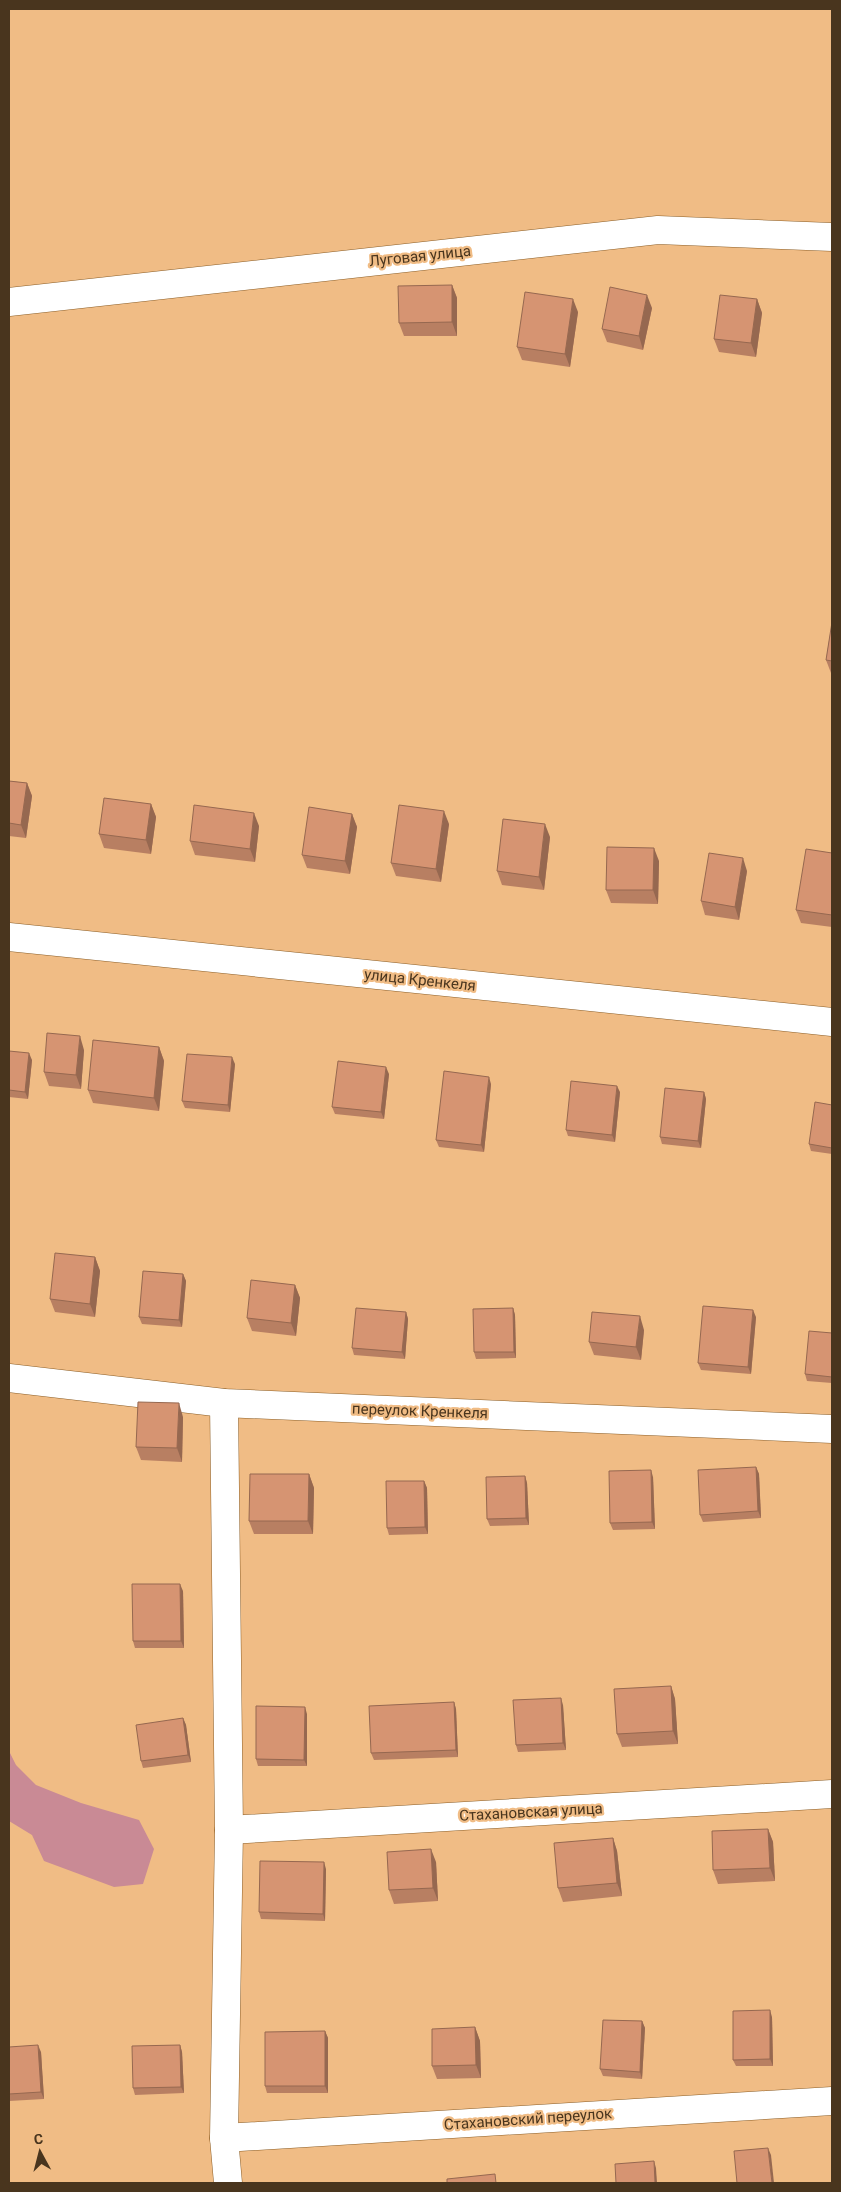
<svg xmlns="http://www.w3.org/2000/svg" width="841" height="2192" font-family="Roboto,sans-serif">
  <rect width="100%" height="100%" fill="#f0bc85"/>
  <path fill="#c98a95" d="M9 1751 16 1765 36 1785 81 1803 139 1820 154 1849 143 1884 114 1887 44 1861 32 1835 9 1821Z"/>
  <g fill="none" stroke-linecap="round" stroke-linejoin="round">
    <defs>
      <g id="minor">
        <path d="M9 302 658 230 832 237"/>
        <path d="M9 937 832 1022"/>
        <path d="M9 1378 224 1403 832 1429"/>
        <path d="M224 1403 229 1830 224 2138 228 2183"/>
        <path d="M229 1830 832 1794"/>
        <path d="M224 2138 832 2101"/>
      </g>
    </defs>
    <use href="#minor" stroke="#8c5e26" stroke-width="29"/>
    <use href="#minor" stroke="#fff" stroke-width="28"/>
  </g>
  <g fill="#b87f62">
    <path d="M452 285 457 298V336H404L399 323Z"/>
    <path d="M757 299 762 313 756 357 719 352 714 339Z"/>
    <path d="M652 308 643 350 607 342 602 329Z"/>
    <path d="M578 312 570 367 522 360 517 347Z"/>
    <path d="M832 622V673H831L826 660Z"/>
    <path d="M9 781 27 783 32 796 26 838 9 836Z"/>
    <path d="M151 804 156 817 151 854 104 848 99 834Z"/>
    <path d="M352 814 357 827 350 874 307 868 302 855Z"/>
    <path d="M449 824 441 882 396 876 391 863Z"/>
    <path d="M259 826 255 862 195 855 190 841Z"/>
    <path d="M550 837 544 890 502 885 497 871Z"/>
    <path d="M832 853V927L801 923 796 910Z"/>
    <path d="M659 861 658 904 611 903 606 890Z"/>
    <path d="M747 871 739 920 705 915 701 901Z"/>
    <path d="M159 1047 164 1061 159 1111 93 1103 88 1090Z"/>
    <path d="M84 1050 81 1089 49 1086 44 1072Z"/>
    <path d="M9 1051 32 1060 28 1099 9 1097Z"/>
    <path d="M235 1064 230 1112 185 1108 182 1101Z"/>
    <path d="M389 1074 384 1119 335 1114 332 1107Z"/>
    <path d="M491 1084 484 1152 439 1147 436 1140Z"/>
    <path d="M620 1092 615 1142 568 1136 566 1130Z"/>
    <path d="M704 1092 706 1099 701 1148 662 1144 660 1137Z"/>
    <path d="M832 1105V1154L811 1151 809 1144Z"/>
    <path d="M95 1257 100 1271 95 1317 55 1312 50 1299Z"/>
    <path d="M183 1274 186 1281 182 1327 142 1324 139 1317Z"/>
    <path d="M295 1285 300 1298 296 1336 252 1331 247 1318Z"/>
    <path d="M513 1308 515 1315 516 1358 476 1359 474 1352Z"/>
    <path d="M406 1312 408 1319 405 1359 354 1355 352 1348Z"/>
    <path d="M756 1317 751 1374 701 1370 698 1363Z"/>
    <path d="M644 1330 641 1360 594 1355 589 1342Z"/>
    <path d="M832 1333V1383L807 1381 805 1374Z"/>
    <path d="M183 1417 182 1462 141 1460 136 1447Z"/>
    <path d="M756 1467 759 1474 761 1518 703 1522 700 1515Z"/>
    <path d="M309 1474 314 1488 313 1534H254L249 1521Z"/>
    <path d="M525 1476 527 1483 529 1525 490 1526 487 1519Z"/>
    <path d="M653 1477 655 1529 613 1530 610 1523Z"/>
    <path d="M424 1481 427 1488 428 1534 389 1535 387 1528Z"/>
    <path d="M183 1591 184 1648H135L133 1641Z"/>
    <path d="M671 1686 675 1699 678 1744 622 1747 617 1734Z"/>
    <path d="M454 1702 456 1709 458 1757 374 1760 371 1753Z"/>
    <path d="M563 1705 566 1750 518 1752 516 1745Z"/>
    <path d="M307 1714V1766H258L256 1759Z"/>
    <path d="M183 1718 186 1725 191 1762 143 1768 141 1761Z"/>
    <path d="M768 1829 773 1842 775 1881 718 1884 713 1870Z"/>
    <path d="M613 1838 617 1851 622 1896 563 1902 558 1888Z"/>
    <path d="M436 1862 438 1901 394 1904 389 1890Z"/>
    <path d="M326 1869 325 1921 261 1919 259 1912Z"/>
    <path d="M772 2017 773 2066H736L733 2060Z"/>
    <path d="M642 2021 645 2028 642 2079 603 2076 600 2069Z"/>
    <path d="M475 2027 480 2041 481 2078 437 2079 432 2066Z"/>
    <path d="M325 2031 328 2038V2093H267L265 2086Z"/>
    <path d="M180 2045 182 2052 184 2093 135 2095 133 2088Z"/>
    <path d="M9 2047 41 2052 44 2099 9 2101Z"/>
  </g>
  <g fill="#966850">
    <path d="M452 285 457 298V336L452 322Z"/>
    <path d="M647 295 652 308 643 350 639 336Z"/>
    <path d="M573 299 578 312 570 367 565 354Z"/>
    <path d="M757 299 762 313 756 357 751 343Z"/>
    <path d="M27 783 32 796 26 838 21 825Z"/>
    <path d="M151 804 156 817 151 854 146 840Z"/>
    <path d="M444 811 449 824 441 882 436 869Z"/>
    <path d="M254 813 259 826 255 862 250 849Z"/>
    <path d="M352 814 357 827 350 874 345 861Z"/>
    <path d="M545 824 550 837 544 890 539 877Z"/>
    <path d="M654 848 659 861 658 904 653 890Z"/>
    <path d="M743 858 747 871 739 920 735 907Z"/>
    <path d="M80 1036 84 1050 81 1089 76 1075Z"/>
    <path d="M159 1047 164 1061 159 1111 154 1098Z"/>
    <path d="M29 1053 32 1060 28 1099 25 1092Z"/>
    <path d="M232 1057 235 1064 230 1112 228 1105Z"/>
    <path d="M386 1067 389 1074 384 1119 381 1112Z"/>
    <path d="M489 1077 491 1084 484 1152 481 1145Z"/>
    <path d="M617 1086 620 1092 615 1142 612 1135Z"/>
    <path d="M704 1092 706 1099 701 1148 698 1141Z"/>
    <path d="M95 1257 100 1271 95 1317 90 1304Z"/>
    <path d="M183 1274 186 1281 182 1327 179 1320Z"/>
    <path d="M295 1285 300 1298 296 1336 291 1323Z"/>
    <path d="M513 1308 515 1315 516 1358 514 1352Z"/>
    <path d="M753 1310 756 1317 751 1374 748 1367Z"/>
    <path d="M406 1312 408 1319 405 1359 402 1352Z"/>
    <path d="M640 1316 644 1330 641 1360 636 1347Z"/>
    <path d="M179 1403 183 1417 182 1462 177 1448Z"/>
    <path d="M756 1467 759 1474 761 1518 758 1511Z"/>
    <path d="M651 1470 653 1477 655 1529 652 1522Z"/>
    <path d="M309 1474 314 1488 313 1534 308 1521Z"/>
    <path d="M525 1476 527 1483 529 1525 526 1518Z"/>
    <path d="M424 1481 427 1488 428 1534 425 1527Z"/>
    <path d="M180 1584 183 1591 184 1648 181 1641Z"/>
    <path d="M671 1686 675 1699 678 1744 673 1731Z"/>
    <path d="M561 1698 563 1705 566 1750 563 1743Z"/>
    <path d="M454 1702 456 1709 458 1757 456 1750Z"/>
    <path d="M305 1707 307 1714V1766L304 1760Z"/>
    <path d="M183 1718 186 1725 191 1762 188 1755Z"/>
    <path d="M768 1829 773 1842 775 1881 770 1868Z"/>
    <path d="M613 1838 617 1851 622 1896 617 1883Z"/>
    <path d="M431 1849 436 1862 438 1901 433 1888Z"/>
    <path d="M324 1862 326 1869 325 1921 323 1914Z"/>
    <path d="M770 2010 772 2017 773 2066 770 2059Z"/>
    <path d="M642 2021 645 2028 642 2079 640 2072Z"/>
    <path d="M475 2027 480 2041 481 2078 476 2065Z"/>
    <path d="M325 2031 328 2038V2093L325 2086Z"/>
    <path d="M38 2045 41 2052 44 2099 41 2092Z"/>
    <path d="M180 2045 182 2052 184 2093 181 2087Z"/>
    <path d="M768 2148 771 2155 774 2183H772Z"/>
    <path d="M654 2161 656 2168 657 2183H655Z"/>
  </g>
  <g fill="#d69472" stroke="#966850">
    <path d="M452 285V322L399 323 398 286Z"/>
    <path d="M610 287 647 295 639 336 602 329Z"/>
    <path d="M525 292 573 299 565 354 517 347Z"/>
    <path d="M720 295 757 299 751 343 714 339Z"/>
    <path d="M832 622V661L826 660Z"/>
    <path d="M9 781 27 783 21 825 9 823Z"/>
    <path d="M104 798 151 804 146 840 99 834Z"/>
    <path d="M194 805 254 813 250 849 190 841Z"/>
    <path d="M399 805 444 811 436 869 391 863Z"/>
    <path d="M309 807 352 814 345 861 302 855Z"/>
    <path d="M503 819 545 824 539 877 497 871Z"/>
    <path d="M607 847 654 848 653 890H606Z"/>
    <path d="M806 849 832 853V915L796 910Z"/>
    <path d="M709 853 743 858 735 907 701 901Z"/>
    <path d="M47 1033 80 1036 76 1075 44 1072Z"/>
    <path d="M93 1040 159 1047 154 1098 88 1090Z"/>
    <path d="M9 1051 29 1053 25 1092 9 1090Z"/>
    <path d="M187 1054 232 1057 228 1105 182 1101Z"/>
    <path d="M338 1061 386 1067 381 1112 332 1107Z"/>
    <path d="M444 1071 489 1077 481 1145 436 1140Z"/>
    <path d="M571 1081 617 1086 612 1135 566 1130Z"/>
    <path d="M665 1088 704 1092 698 1141 660 1137Z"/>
    <path d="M815 1102 832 1105V1148L809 1144Z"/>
    <path d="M55 1253 95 1257 90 1304 50 1299Z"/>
    <path d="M143 1271 183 1274 179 1320 139 1317Z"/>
    <path d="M251 1280 295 1285 291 1323 247 1318Z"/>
    <path d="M703 1306 753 1310 748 1367 698 1363Z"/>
    <path d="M356 1308 406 1312 402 1352 352 1348Z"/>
    <path d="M513 1308 514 1352H474L473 1309Z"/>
    <path d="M592 1312 640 1316 636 1347 589 1342Z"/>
    <path d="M809 1331 832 1333V1377L805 1374Z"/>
    <path d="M138 1402 179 1403 177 1448 136 1447Z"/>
    <path d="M756 1467 758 1511 700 1515 698 1470Z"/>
    <path d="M651 1470 652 1522 610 1523 609 1471Z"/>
    <path d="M250 1474H309L308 1521H249Z"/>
    <path d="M525 1476 526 1518 487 1519 486 1477Z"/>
    <path d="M386 1481H424L425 1527 387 1528Z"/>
    <path d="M132 1584H180L181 1641H133Z"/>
    <path d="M671 1686 673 1731 617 1734 614 1689Z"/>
    <path d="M561 1698 563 1743 516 1745 513 1700Z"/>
    <path d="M454 1702 456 1750 371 1753 369 1706Z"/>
    <path d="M256 1706 305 1707 304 1760 256 1759Z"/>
    <path d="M183 1718 188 1755 141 1761 136 1725Z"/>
    <path d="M768 1829 770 1868 713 1870 712 1831Z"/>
    <path d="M613 1838 617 1883 558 1888 554 1843Z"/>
    <path d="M431 1849 433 1888 389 1890 387 1852Z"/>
    <path d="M260 1861 324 1862 323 1914 259 1912Z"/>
    <path d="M770 2010V2059L733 2060V2011Z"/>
    <path d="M603 2020 642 2021 640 2072 600 2069Z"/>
    <path d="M475 2027 476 2065 432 2066V2029Z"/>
    <path d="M325 2031V2086H265V2032Z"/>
    <path d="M38 2045 41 2092 9 2094V2047Z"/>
    <path d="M180 2045 181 2087 133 2088 132 2046Z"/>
    <path d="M768 2148 772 2183H737L734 2151Z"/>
    <path d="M654 2161 655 2183H616L615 2164Z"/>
    <path d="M495 2174 496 2183H447V2179Z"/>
  </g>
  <g text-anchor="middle" stroke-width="4.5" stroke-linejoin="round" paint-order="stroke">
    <g font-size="15" fill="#49351e" stroke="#f0bc85">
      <text transform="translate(420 256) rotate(-6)" y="5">Луговая улица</text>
      <text transform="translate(420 980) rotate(6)" y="5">улица Кренкеля</text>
      <text transform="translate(420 1411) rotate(2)" y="5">переулок Кренкеля</text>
      <text transform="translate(531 1812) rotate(-3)" y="5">Стахановская улица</text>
      <text transform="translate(528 2119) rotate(-4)" y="5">Стахановский переулок</text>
    </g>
  </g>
  <rect width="841" height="2192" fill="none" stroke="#49351e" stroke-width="20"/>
  <g transform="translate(40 2152) rotate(353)" stroke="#f0bc85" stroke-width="4" paint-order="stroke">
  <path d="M0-4L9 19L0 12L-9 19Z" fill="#49351e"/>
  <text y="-8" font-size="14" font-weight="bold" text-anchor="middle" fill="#49351e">С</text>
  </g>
</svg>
